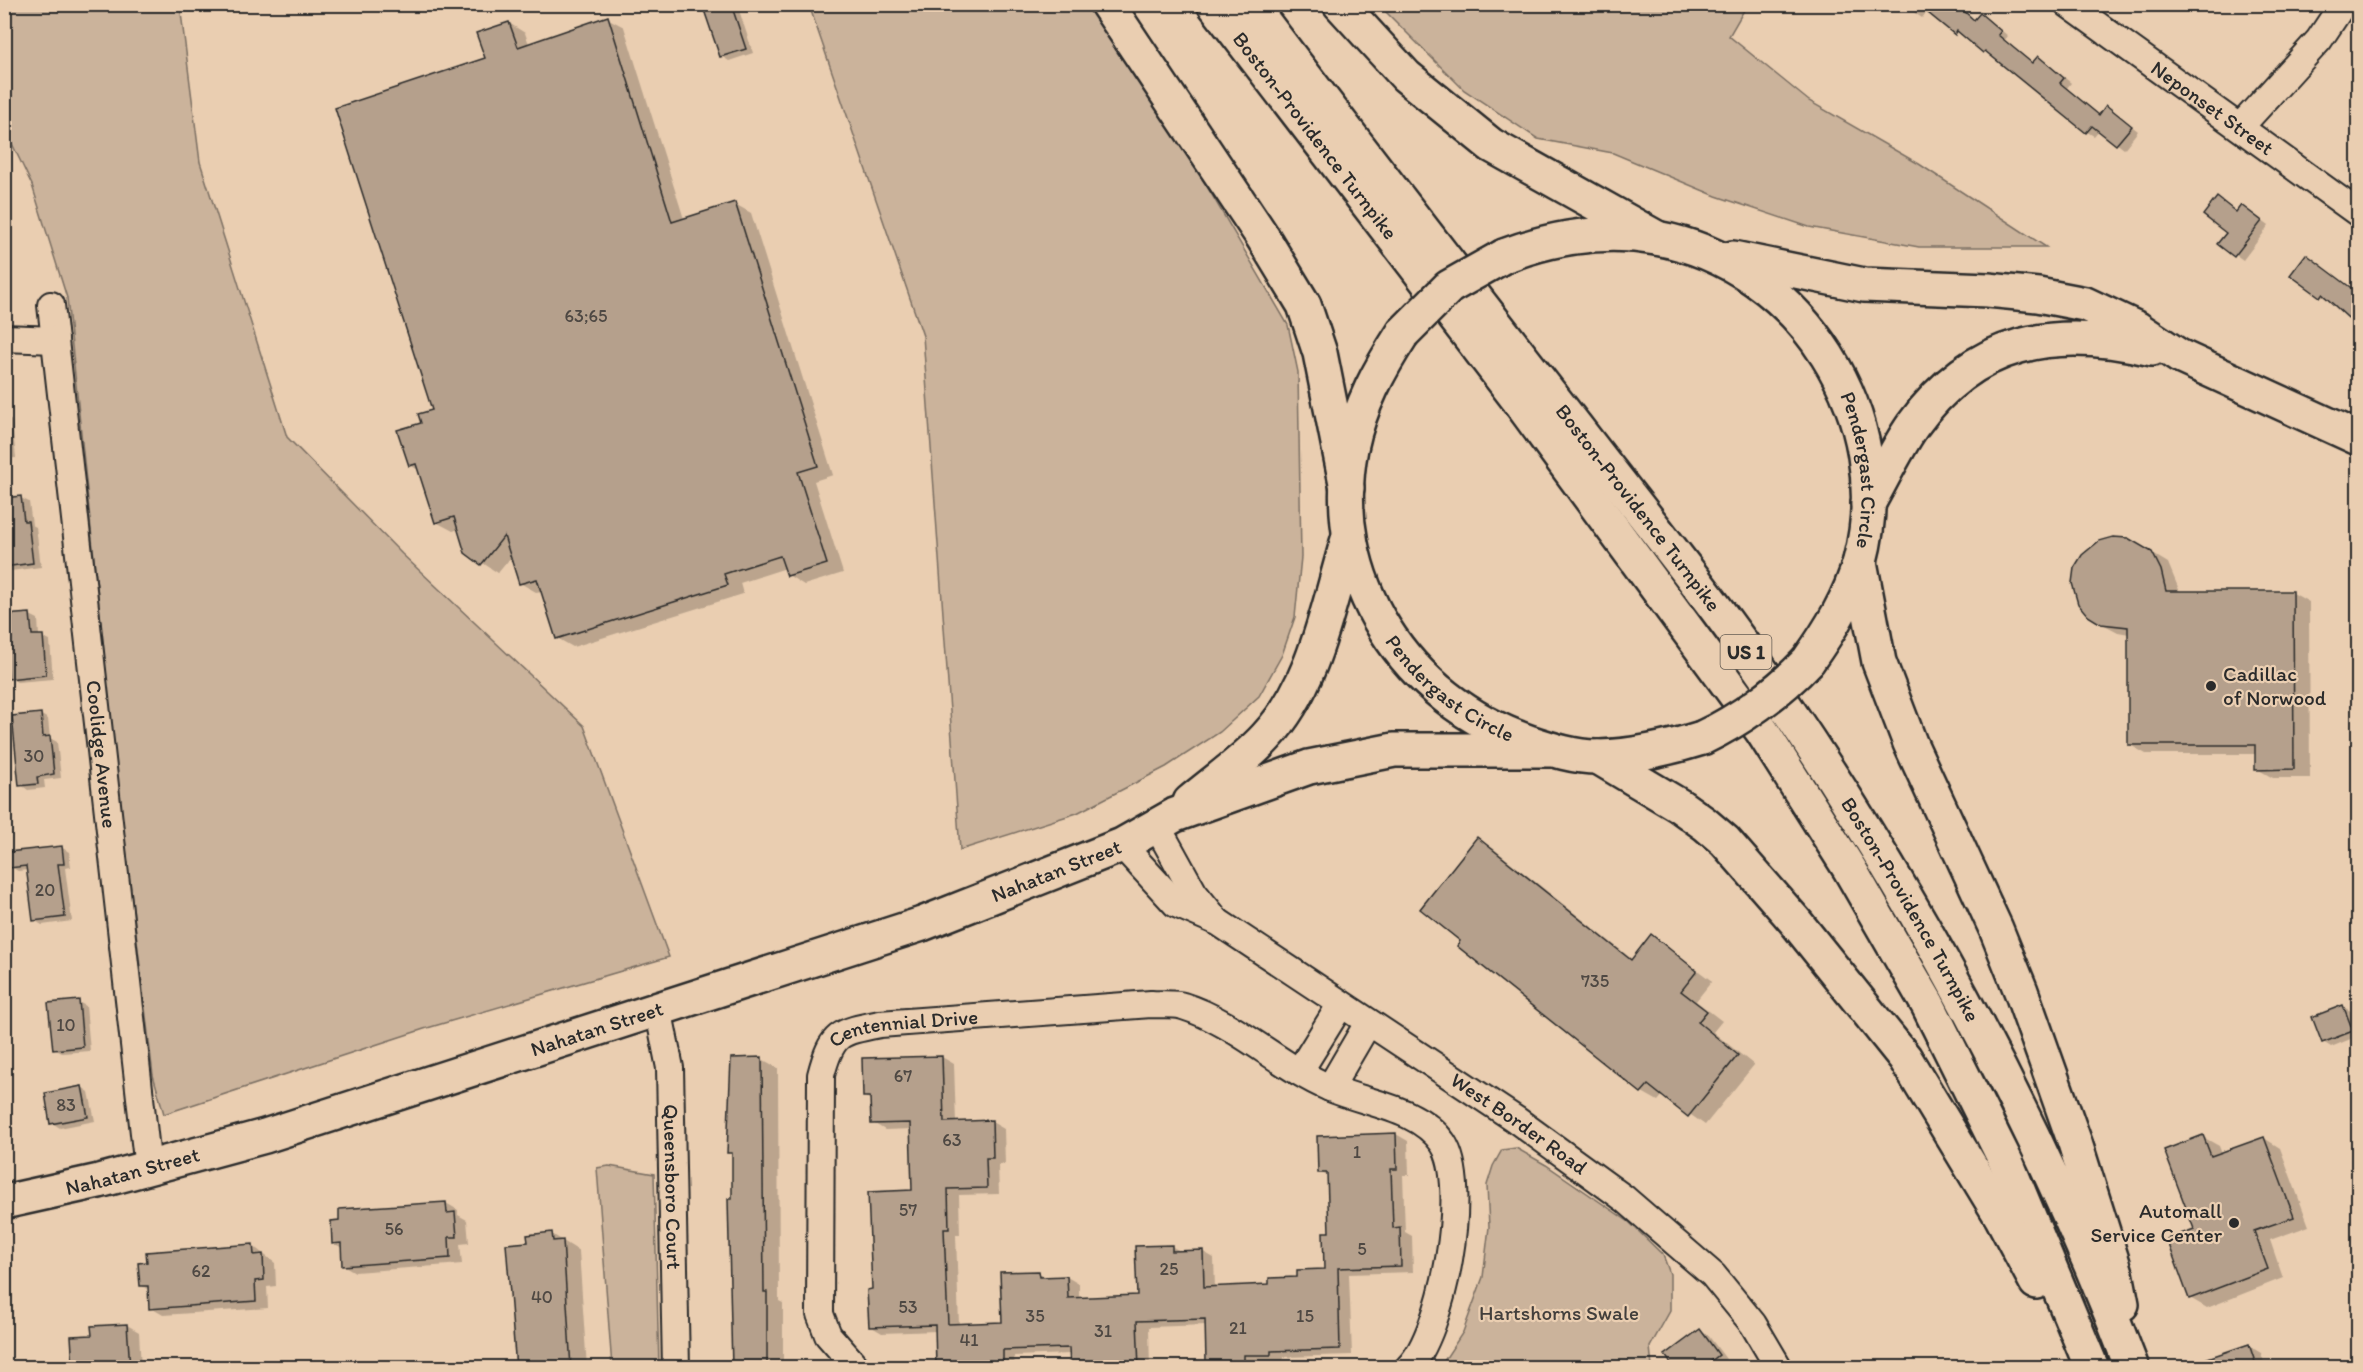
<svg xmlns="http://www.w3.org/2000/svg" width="2363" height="1372" font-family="Itim,sans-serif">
  <rect width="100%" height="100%" fill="#eaceb1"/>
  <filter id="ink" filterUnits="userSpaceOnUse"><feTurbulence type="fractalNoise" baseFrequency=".0167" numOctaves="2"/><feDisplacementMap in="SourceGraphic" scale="12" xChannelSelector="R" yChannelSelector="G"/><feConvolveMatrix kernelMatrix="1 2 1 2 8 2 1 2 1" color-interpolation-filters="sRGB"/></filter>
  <g filter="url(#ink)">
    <g fill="#cbb39b" stroke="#7b6f63" stroke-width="1.5">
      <path d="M5 4 180 5 200 162 287 437 402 554 584 726 669 957 424 1029 164 1114 153 1075 112 731 67 298 32 185 5 129Z"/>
      <path d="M809 5H1087L1191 159 1288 325 1298 372 1301 557 1295 617 1282 655 1259 696 1220 732 1166 767 1077 813 960 850 923 336Z"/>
      <path d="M1379 5H1747L1729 36 1809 101 1919 164 2046 247H1919L1809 227 1716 196 1613 153 1538 139 1464 90Z"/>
      <path d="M1516 1148 1546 1165 1629 1222 1663 1255 1670 1274V1311L1650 1347 1652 1367H1440L1463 1332 1483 1277 1489 1227 1487 1185 1493 1166 1502 1150Z"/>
      <path d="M609 1166 654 1174 659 1367H612L597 1168Z"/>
    </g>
    <g fill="#0003">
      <path d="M704 4H737L753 53 729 61 721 56Z"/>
      <path d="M1902 4H1933L1922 18Z"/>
      <path d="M1961 11 1976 21 1981 15 1988 19 2008 36 2004 41 2033 64 2038 58 2046 62 2071 83 2067 88 2100 115 2107 107 2138 131 2124 149 2099 130 2094 136 2087 132 1951 24Z"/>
      <path d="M607 18 624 27 684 219 735 204 751 213 833 475 814 481 843 573 804 585 788 575 786 568 740 583 743 594 573 647 557 638 542 591 536 592 520 583 512 556 498 573 466 552 459 529 453 531 436 522 420 471 410 465 423 424 434 411 486 59 509 23 525 33 529 44Z"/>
      <path d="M2249 211 2269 226 2243 260 2219 243 2237 213Z"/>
      <path d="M4 246 9 248 12 282 4 283Z"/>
      <path d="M2314 260 2358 294V325L2329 299 2321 296Z"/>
      <path d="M2358 330V345L2351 339Z"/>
      <path d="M4 415 12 421 16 458 4 459Z"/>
      <path d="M21 498 29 502 32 525 36 527 41 567 11 571 4 567Z"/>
      <path d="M2128 539 2168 563 2180 592 2293 593 2309 602 2310 778H2273L2257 769V754H2146L2130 745 2129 634 2118 632 2101 623 2076 568 2088 550 2100 542Z"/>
      <path d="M30 615 38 619 39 636 50 641 53 679 17 682 9 678Z"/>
      <path d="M40 714 48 719 50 738 57 742 61 778 44 780 45 788 28 790 21 785Z"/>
      <path d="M1478 839 1494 849 1633 960 1652 936 1712 981 1696 1001 1722 1021 1713 1032 1754 1065 1705 1125 1663 1095 1658 1101 1642 1092 1462 941Z"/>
      <path d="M61 847 69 852 71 867 65 868 72 921 42 925 34 920 28 870 18 871 11 867Z"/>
      <path d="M78 1002 86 1006 90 1051 62 1053 54 1049Z"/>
      <path d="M2343 1007 2351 1011 2358 1036 2331 1047 2323 1042Z"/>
      <path d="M942 1057 954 1064 956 1123 992 1122 1004 1129 1005 1164 998 1165 999 1194 959 1195 960 1235H956L959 1325 1004 1324 1039 1273 1048 1278 1067 1277 1079 1284V1299L1138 1297 1171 1246 1182 1252 1202 1251 1214 1258 1215 1288 1271 1286 1325 1270 1331 1233 1329 1177 1320 1172 1396 1134 1408 1141 1409 1175H1403L1405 1232 1412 1236 1413 1272 1349 1274 1352 1355 1283 1357V1361L1256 1362V1367L1218 1368 1208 1361 1207 1325 1149 1327 1150 1368H1071V1354L1014 1356 1015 1368H938L937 1331 882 1333 870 1326 874 1291 914 1192 912 1129 885 1130 873 1123 872 1101 864 1096Z"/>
      <path d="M762 1059 778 1068 779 1301 783 1303V1368H733V1155L729 1152Z"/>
      <path d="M82 1087 89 1092 95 1121 60 1128 52 1123Z"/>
      <path d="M2203 1137 2219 1146 2222 1154 2264 1138 2280 1148 2309 1226 2270 1240 2283 1278 2207 1308 2190 1298Z"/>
      <path d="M446 1203 458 1210V1215L467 1220 469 1243 460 1244 462 1264 355 1272 343 1265 342 1248 334 1243Z"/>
      <path d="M552 1234 579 1251 587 1368H515L507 1245 530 1243Z"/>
      <path d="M253 1246 275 1263 276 1286 267 1287 268 1308 163 1315 151 1308 149 1290 141 1285Z"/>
      <path d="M127 1325 139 1332 141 1368H74L93 1337Z"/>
      <path d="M1700 1331 1708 1335 1726 1359 1715 1368H1676Z"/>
      <path d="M2249 1346 2261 1353 2266 1368H2217Z"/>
    </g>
    <g fill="#b5a08c" stroke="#2b2b2b" stroke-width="1.5">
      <path d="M702 4H731L746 49 720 57Z"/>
      <path d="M1917 4H1956L1974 20 1980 13 2001 31 1998 35 2032 63 2038 56 2064 78 2060 83 2099 115 2106 105 2132 126 2116 145 2092 126 2086 133 1985 51 1983 53 1957 31 1955 35Z"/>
      <path d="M608 16 672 222 735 202 818 466 798 472 827 564 787 576 780 556 724 574 728 585 556 639 537 579 519 584 504 536 481 565 465 553 454 517 435 523 416 464 409 466 397 430 421 423 418 414 432 410 335 108 485 58 476 33 509 22 518 47Z"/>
      <path d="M2217 197 2236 212 2241 205 2262 221 2234 257 2217 244 2226 233 2203 215Z"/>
      <path d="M2306 254 2358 293V327L2322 294 2320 297 2290 275Z"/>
      <path d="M21 496 24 521H28L33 563 4 567V498Z"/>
      <path d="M2113 537 2128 538 2152 552 2161 570 2166 591H2293L2294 769 2255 770V745H2128V627L2101 624 2088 616 2078 604 2072 583 2074 568 2082 555 2099 541Z"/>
      <path d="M30 613 32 635H43L46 675 8 679 4 615Z"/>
      <path d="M41 713 43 737 50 736 54 774 37 777 38 784 19 786 12 716Z"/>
      <path d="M1477 837 1631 960 1651 934 1697 971 1681 991 1707 1011 1698 1022 1738 1055 1688 1117 1648 1085 1641 1093 1457 946 1460 941 1420 909Z"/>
      <path d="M62 846 64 864H58L65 917 33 921 26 866 9 868 8 852Z"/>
      <path d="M79 1000 83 1047 53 1050 48 1003Z"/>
      <path d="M2343 1005 2353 1031 2322 1043 2312 1017Z"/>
      <path d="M942 1056 944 1122 992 1120 993 1158H986L987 1188 948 1189 949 1229H944L948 1324 1002 1322 1000 1272 1039 1271 1040 1277 1067 1276 1068 1298 1137 1295 1135 1246 1172 1245V1251L1203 1250 1204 1287 1269 1284V1278L1297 1277V1270L1324 1269 1323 1232H1329L1327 1173H1318L1317 1136 1396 1133 1397 1169H1391L1393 1228 1400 1227 1401 1266 1338 1268 1340 1349 1271 1351V1355H1244V1361L1206 1362 1205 1319 1137 1321 1139 1368H1070L1069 1348 1003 1350V1368H936L935 1325 869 1327 867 1290 872 1289 868 1192 912 1190 910 1123 871 1124 870 1097H863L862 1058Z"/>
      <path d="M762 1057 764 1292H767V1368H732L728 1199H732V1153H727L731 1058Z"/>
      <path d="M82 1086 88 1117 50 1124 45 1093Z"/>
      <path d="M2203 1135 2211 1156 2264 1137 2294 1217 2254 1231 2268 1269 2189 1299 2167 1239 2194 1229 2164 1150Z"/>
      <path d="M446 1202 447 1213 455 1212 457 1237H449L450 1258 342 1266 341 1243 332 1244 331 1221 339 1220V1209Z"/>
      <path d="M552 1232 553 1241 563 1240 571 1368H516L506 1244 528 1242 527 1235Z"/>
      <path d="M253 1244 254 1255 263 1254 264 1280 255 1281 256 1301 149 1309 148 1286H140L138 1263 147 1262 146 1252Z"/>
      <path d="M127 1324 130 1368H73L71 1336 92 1335 91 1326Z"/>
      <path d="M1700 1329 1719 1355 1702 1368H1674L1665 1355Z"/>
      <path d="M2249 1344 2257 1368H2190V1364Z"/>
    </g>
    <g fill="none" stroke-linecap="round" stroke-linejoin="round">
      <defs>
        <g id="minor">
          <path id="s1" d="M2068 4 2358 213"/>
          <path d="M2240 127 2319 40 2343 4"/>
          <path id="s2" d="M51 305 148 1169"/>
          <path d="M4 338 55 340"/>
          <path d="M1157 826 1194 893 1216 920"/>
          <path id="s3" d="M1122 845 1176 904 1218 922 1515 1119 1625 1199 1713 1275 1753 1324 1779 1368"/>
          <path id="s4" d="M658 1008 670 1068 676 1368"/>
          <path d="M1299 1072 1341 1004"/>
          <path d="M1330 1088 1368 1023"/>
          <path id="s5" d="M857 1368 828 1335 820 1314 821 1075C832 1033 839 1032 880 1024L1151 1004C1161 1005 1174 1003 1183 1006 1235 1022 1280 1067 1330 1088 1367 1104 1418 1107 1443 1143 1471 1185 1443 1334 1408 1368"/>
        </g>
        <g id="secondary">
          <path id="s6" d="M1504 256C1553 237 1604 229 1656 238 1802 264 1898 418 1860 561 1850 598 1830 630 1808 661"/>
          <path d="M1733 258 1864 285 1988 290 2038 295 2085 304 2138 329 2179 356 2358 438"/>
          <path id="s7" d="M1403 333C1379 370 1360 405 1351 448 1326 579 1406 700 1529 742 1550 749 1577 758 1600 757 1634 756 1670 748 1702 738"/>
          <path d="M1868 504C1883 478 1896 449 1913 425 1975 339 2054 326 2152 349"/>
          <path d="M1190 802C1215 781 1244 761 1266 737 1316 684 1328 604 1349 536"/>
          <path id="s8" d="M4 1202 99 1181 265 1136 922 924 1122 845 1175 815 1309 767 1394 750H1551"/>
        </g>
        <g id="primary">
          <path d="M1107 4 1262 236 1304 305 1320 353 1347 488"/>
          <path id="s9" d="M1214 4 1516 397 1762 731 1849 868 1928 1005 2008 1166 2092 1368"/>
          <path id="s10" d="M1250 4C1357 146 1466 286 1575 426 1645 517 1718 606 1782 701 1923 909 2043 1133 2132 1368"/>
          <path d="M1340 4 1406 76 1491 145 1657 238"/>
          <path d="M1860 562 1879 662 1910 743 1996 929 2021 991 2075 1143 2116 1273 2122 1304"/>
          <path d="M1598 757 1680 806 1705 824 1725 841 1795 921 1905 1058 2002 1218 2036 1282"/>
        </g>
      </defs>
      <use href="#minor" stroke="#2b2b2b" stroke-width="30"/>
      <use href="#secondary" stroke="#2b2b2b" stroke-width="38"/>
      <use href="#primary" stroke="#2b2b2b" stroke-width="38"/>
      <use href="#minor" stroke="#eaceb1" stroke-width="26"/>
      <use href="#secondary" stroke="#eaceb1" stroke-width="33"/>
      <use href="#primary" stroke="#eaceb1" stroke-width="33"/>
      <defs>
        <g id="secondary-bridge">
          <path d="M1403 333 1449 287 1504 256"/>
          <path d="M1702 738C1740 720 1779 692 1808 661"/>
        </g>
      </defs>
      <use href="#secondary-bridge" stroke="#2b2b2b" stroke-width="38" stroke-linecap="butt"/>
      <use href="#secondary-bridge" stroke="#eaceb1" stroke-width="33"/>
    </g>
  </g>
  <g fill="#2b2b2b" stroke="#eaceb1" stroke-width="2">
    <circle cx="2211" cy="686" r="6"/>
    <circle cx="2234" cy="1223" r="6"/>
  </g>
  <g text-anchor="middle" stroke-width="4.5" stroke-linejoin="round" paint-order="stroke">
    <g font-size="18" fill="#4e4843">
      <text x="586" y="322">63;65</text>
      <text x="34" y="762">30</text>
      <text x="45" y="896">20</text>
      <text x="1595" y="987">735</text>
      <text x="66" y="1031">10</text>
      <text x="903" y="1082">67</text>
      <text x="66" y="1111">83</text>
      <text x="952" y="1146">63</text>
      <text x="1357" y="1158">1</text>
      <text x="908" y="1216">57</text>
      <text x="394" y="1235">56</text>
      <text x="1362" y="1255">5</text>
      <text x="1169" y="1275">25</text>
      <text x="201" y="1277">62</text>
      <text x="542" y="1303">40</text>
      <text x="908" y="1313">53</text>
      <text x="1035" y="1322">35</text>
      <text x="1305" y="1322">15</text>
      <text x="1238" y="1334">21</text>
      <text x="1103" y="1337">31</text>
      <text x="969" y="1346">41</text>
    </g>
    <rect fill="#eaceb1" stroke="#645c53" stroke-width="1.5" x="1720.5" y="635" width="51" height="34" rx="4.5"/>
    <g font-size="20" font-weight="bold" fill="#2b2b2b">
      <text x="1746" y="659">US 1</text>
    </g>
    <g font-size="21" fill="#2b2b2b" stroke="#eaceb1">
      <text dy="7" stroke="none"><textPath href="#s1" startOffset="178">Neponset Street</textPath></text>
      <text dy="7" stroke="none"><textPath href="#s9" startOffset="166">Boston-Providence Turnpike</textPath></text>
      <text dy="7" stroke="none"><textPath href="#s6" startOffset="490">Pendergast Circle</textPath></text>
      <text dy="7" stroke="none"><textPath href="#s10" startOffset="636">Boston-Providence Turnpike</textPath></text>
      <text dy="7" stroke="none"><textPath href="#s7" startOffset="405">Pendergast Circle</textPath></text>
      <text dy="7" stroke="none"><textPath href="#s2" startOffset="452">Coolidge Avenue</textPath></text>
      <text dy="7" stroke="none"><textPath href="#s8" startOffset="1104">Nahatan Street</textPath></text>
      <text dy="7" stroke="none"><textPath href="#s10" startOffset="1122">Boston-Providence Turnpike</textPath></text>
      <text dy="7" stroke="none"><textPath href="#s8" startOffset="618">Nahatan Street</textPath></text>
      <text dy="7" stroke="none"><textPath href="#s5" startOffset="414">Centennial Drive</textPath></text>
      <text dy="7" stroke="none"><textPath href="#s3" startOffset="488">West Border Road</textPath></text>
      <text dy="7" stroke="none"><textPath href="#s8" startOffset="132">Nahatan Street</textPath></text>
      <text dy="7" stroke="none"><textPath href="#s4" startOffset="180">Queensboro Court</textPath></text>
    </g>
    <g font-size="21" fill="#2b2b2b" stroke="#eaceb1" text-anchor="start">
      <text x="2223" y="681">Cadillac<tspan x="2223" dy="24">of Norwood</tspan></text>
      <text x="2222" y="1218" text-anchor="end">Automall<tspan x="2222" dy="24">Service Center</tspan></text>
    </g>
    <g font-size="21" fill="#433f3c" stroke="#eaceb1">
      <text x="1559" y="1320">Hartshorns Swale</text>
    </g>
  </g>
  <rect width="2363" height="1372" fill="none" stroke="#eaceb1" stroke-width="24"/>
  <rect x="12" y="12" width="2339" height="1348" fill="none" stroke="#2b2b2b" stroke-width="2" filter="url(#ink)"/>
</svg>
